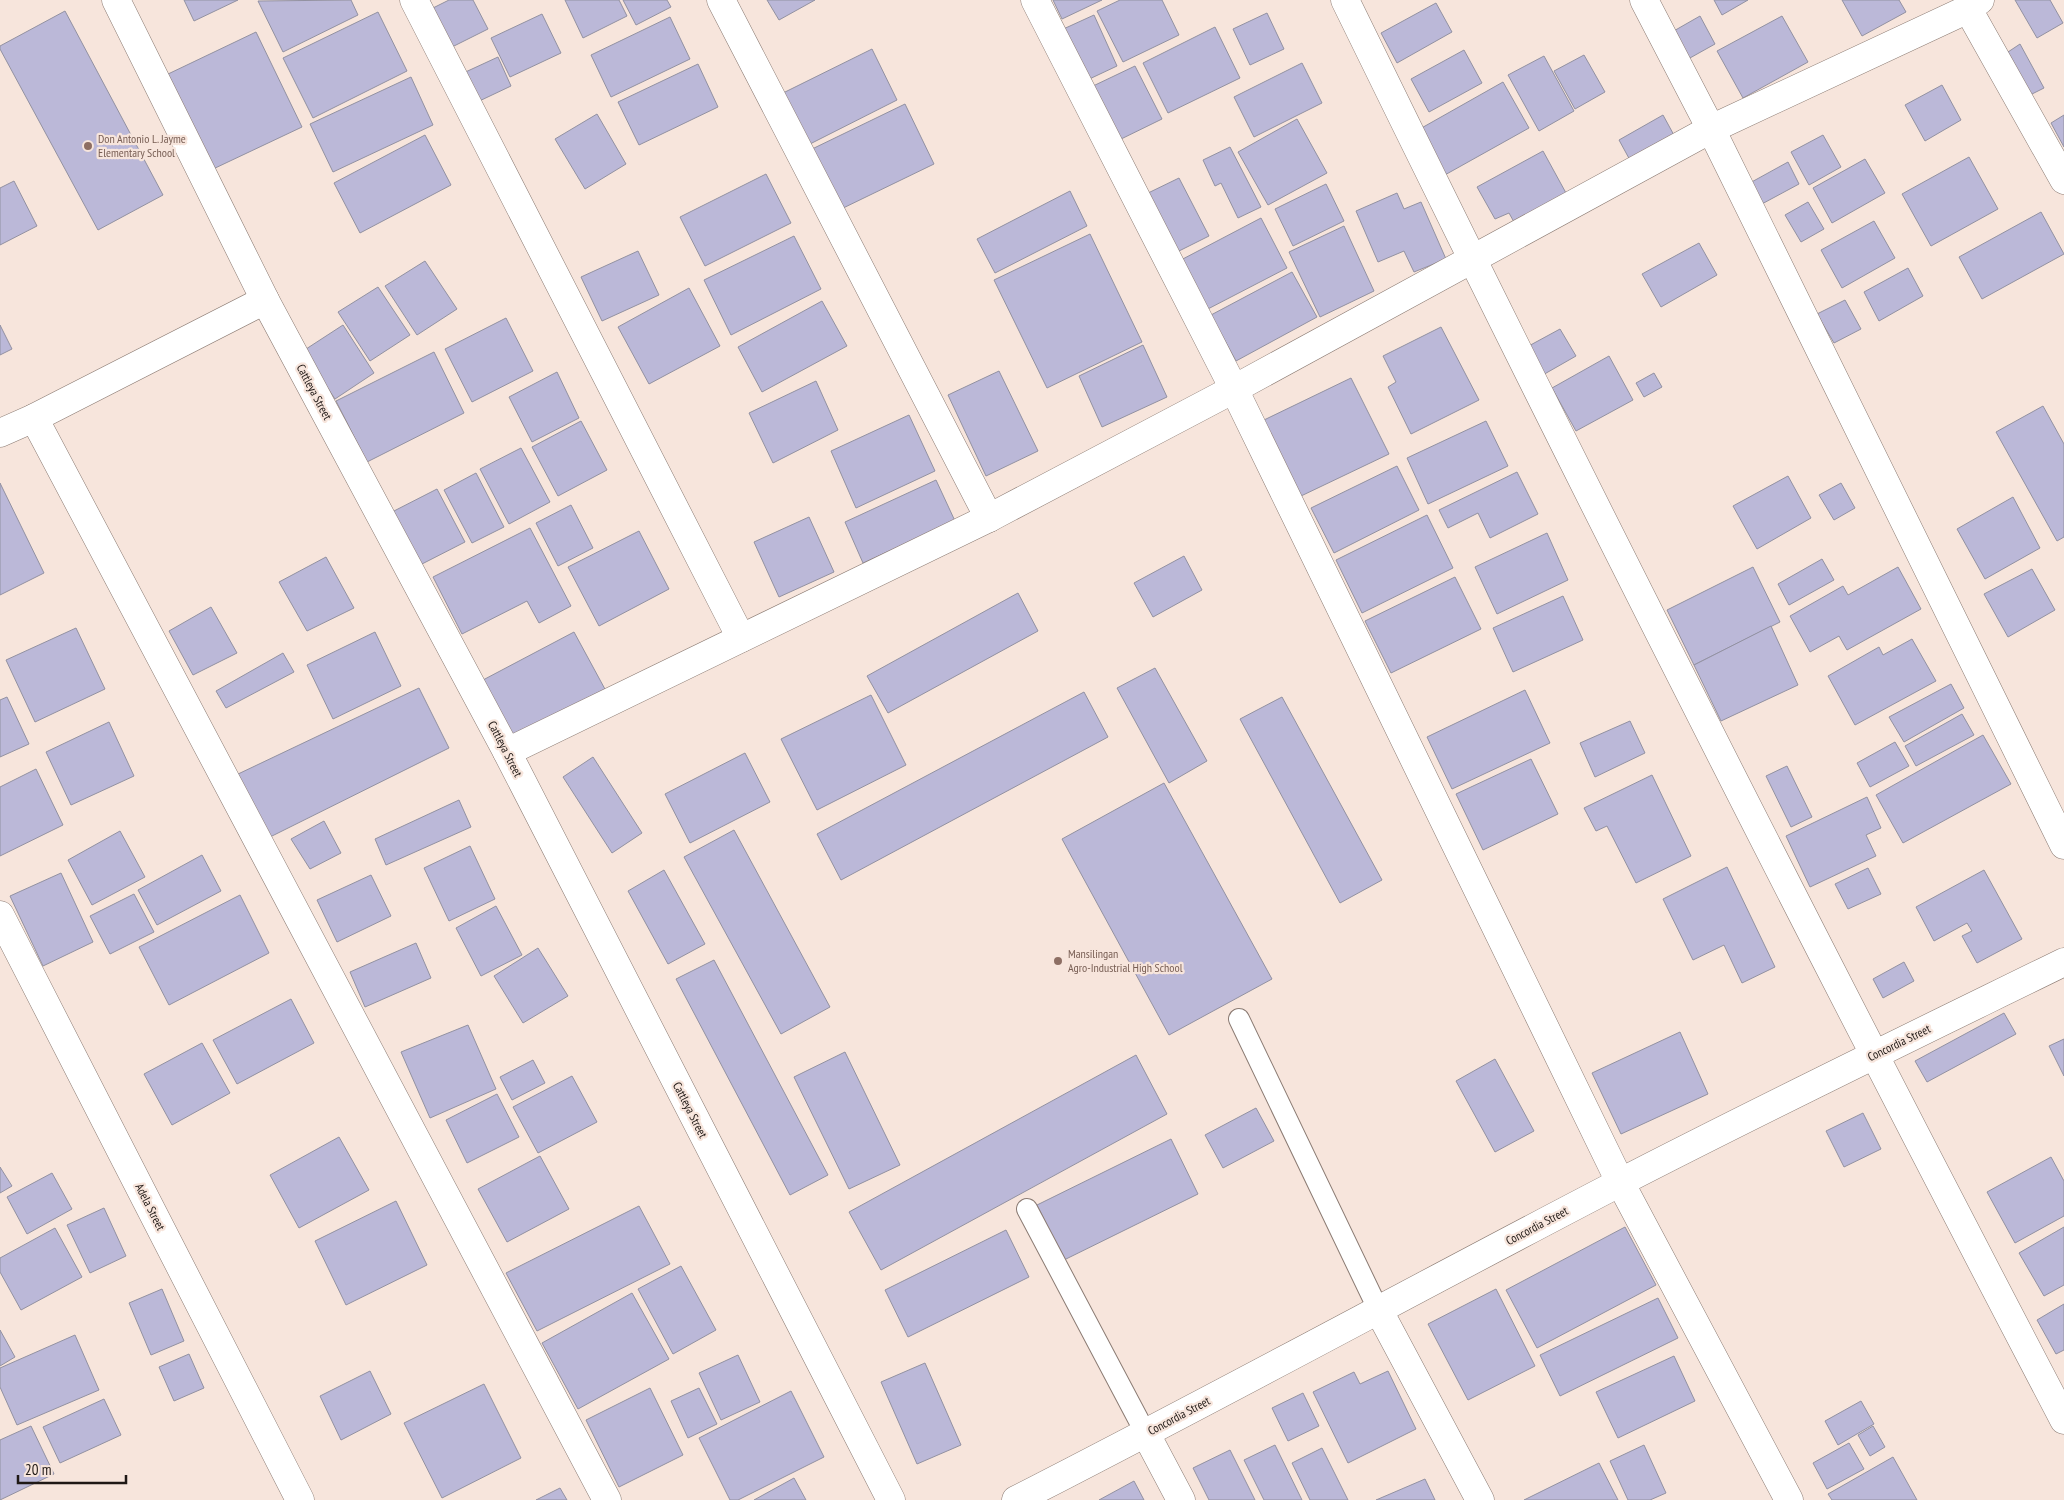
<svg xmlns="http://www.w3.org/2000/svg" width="2064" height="1500" font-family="'PT Sans Narrow',sans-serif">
  <rect width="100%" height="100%" fill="#f7e5dc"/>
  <g fill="#bbb8d8" stroke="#9291a1">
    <path d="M184 0H238L194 21Z"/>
    <path d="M351 0 358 15 283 52 258 1Z"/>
    <path d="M449 0H473L488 29 444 51 425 12Z"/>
    <path d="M565 0H619L627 16 583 38Z"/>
    <path d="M623 0H667L671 7 636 25Z"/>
    <path d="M767 0H815L779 20Z"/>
    <path d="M1053 0H1102L1062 19Z"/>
    <path d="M1120 0H1162L1179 35 1123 62 1097 11Z"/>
    <path d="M1714 0H1748L1722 15Z"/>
    <path d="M1842 0H1899L1906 12 1862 36Z"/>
    <path d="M2015 0H2050L2063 23 2037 38Z"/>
    <path d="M1436 3 1452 32 1397 63 1381 33Z"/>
    <path d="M65 11 163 195 98 230 0 49V46Z"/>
    <path d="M378 12 407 71 313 118 283 58Z"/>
    <path d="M1267 13 1284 49 1250 65 1233 29Z"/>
    <path d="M542 14 561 53 510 77 491 38Z"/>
    <path d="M1094 15 1117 66 1083 82 1059 31Z"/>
    <path d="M1700 16 1715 44 1681 63 1665 36Z"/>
    <path d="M1782 16 1808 62 1743 98 1717 51Z"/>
    <path d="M670 17 690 59 611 97 591 55Z"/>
    <path d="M1215 27 1240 78 1168 113 1143 63Z"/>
    <path d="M256 32 302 127 211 170 166 75Z"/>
    <path d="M2020 44 2044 88 2028 96 2005 54Z"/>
    <path d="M872 49 897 100 806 146 779 95Z"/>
    <path d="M1464 50 1482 83 1429 112 1411 79Z"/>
    <path d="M1584 55 1605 92 1575 109 1554 71Z"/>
    <path d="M1544 56 1574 111 1539 131 1508 75Z"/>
    <path d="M498 57 511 86 473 104 459 75Z"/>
    <path d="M1302 63 1322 103 1254 137 1234 97Z"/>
    <path d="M698 64 718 107 639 145 618 102Z"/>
    <path d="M1135 66 1162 119 1117 141 1091 87Z"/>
    <path d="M411 77 433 125 333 172 310 124Z"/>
    <path d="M1503 82 1529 128 1443 176 1418 130Z"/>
    <path d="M1942 85 1961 120 1925 141 1905 105Z"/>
    <path d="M905 104 934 164 837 211 808 151Z"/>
    <path d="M597 114 626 164 585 189 555 139Z"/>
    <path d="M1663 115 1675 137 1631 162 1619 140Z"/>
    <path d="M2064 115V147L2051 123Z"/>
    <path d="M1297 119 1327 173 1268 205 1238 152Z"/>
    <path d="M425 135 451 185 360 233 334 183Z"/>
    <path d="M1823 135 1841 167 1809 185 1791 152Z"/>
    <path d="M1230 147 1261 207 1238 218 1221 183 1215 186 1203 160Z"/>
    <path d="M1543 151 1566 193 1514 222 1509 213 1495 219 1477 187Z"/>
    <path d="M1969 157 1998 209 1931 246 1902 194Z"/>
    <path d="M1865 159 1885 193 1832 223 1813 188Z"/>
    <path d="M1788 162 1799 184 1760 205 1748 184Z"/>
    <path d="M766 174 791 223 705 266 680 217Z"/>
    <path d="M1179 178 1209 236 1173 254 1144 195Z"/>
    <path d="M14 181 37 226 0 245V188Z"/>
    <path d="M1326 184 1344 221 1293 246 1275 209Z"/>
    <path d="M1070 191 1087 226 995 273 977 239Z"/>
    <path d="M1397 193 1404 209 1421 202 1446 259 1414 272 1404 251 1378 262 1356 211Z"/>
    <path d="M1808 202 1824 229 1801 242 1785 215Z"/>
    <path d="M2041 212 2064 254 1982 299 1959 257Z"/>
    <path d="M1261 218 1287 268 1204 311 1179 261Z"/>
    <path d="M1874 221 1895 258 1842 288 1821 250Z"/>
    <path d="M1344 226 1374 291 1320 317 1289 252Z"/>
    <path d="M1090 234 1142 342 1047 388 994 280Z"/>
    <path d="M794 236 821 289 731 335 704 280Z"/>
    <path d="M1699 243 1717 275 1661 307 1642 274Z"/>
    <path d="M638 251 659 295 602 321 581 277Z"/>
    <path d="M425 261 457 309 417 335 385 286Z"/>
    <path d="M1908 268 1923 296 1879 321 1864 292Z"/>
    <path d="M1292 272 1317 317 1236 361 1211 315Z"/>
    <path d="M378 287 410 335 370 361 338 312Z"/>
    <path d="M689 288 720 346 649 384 618 327Z"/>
    <path d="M1845 300 1861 329 1834 343 1817 314Z"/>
    <path d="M822 301 847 346 762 392 738 347Z"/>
    <path d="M506 318 533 371 472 402 445 349Z"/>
    <path d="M0 325 12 349 0 355Z"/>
    <path d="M343 325 374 373 335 399 303 351Z"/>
    <path d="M1441 327 1479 400 1411 434 1388 387 1396 382 1383 356Z"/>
    <path d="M1560 329 1576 356 1541 376 1525 348Z"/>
    <path d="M1143 345 1167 397 1102 427 1079 376Z"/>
    <path d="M434 352 464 413 367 462 336 401Z"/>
    <path d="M1609 356 1633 400 1576 431 1552 388Z"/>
    <path d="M999 371 1038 451 986 476 948 395Z"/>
    <path d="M557 372 579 418 532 442 509 397Z"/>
    <path d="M1654 373 1662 387 1644 397 1636 383Z"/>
    <path d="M1351 378 1389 454 1301 496 1264 420Z"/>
    <path d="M816 381 838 430 773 463 749 413Z"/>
    <path d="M2043 406 2064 444V537L2057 541 1996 432Z"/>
    <path d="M909 415 935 471 856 508 831 451Z"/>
    <path d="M581 421 607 470 558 496 532 447Z"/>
    <path d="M1486 421 1508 466 1428 504 1407 458Z"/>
    <path d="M521 448 550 502 509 524 480 469Z"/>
    <path d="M1397 466 1419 510 1334 553 1311 508Z"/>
    <path d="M1517 472 1538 514 1490 538 1478 513 1448 528 1439 510Z"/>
    <path d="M476 473 504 527 472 543 444 490Z"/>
    <path d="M1788 476 1811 518 1757 549 1733 506Z"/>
    <path d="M936 480 955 521 863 563 845 522Z"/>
    <path d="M0 483 44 573 0 595Z"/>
    <path d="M1841 483 1855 508 1834 520 1819 495Z"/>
    <path d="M437 489 465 542 420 565 392 512Z"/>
    <path d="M2013 497 2040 548 1985 579 1957 529Z"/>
    <path d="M571 505 593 548 558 566 536 523Z"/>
    <path d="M1427 515 1453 568 1362 613 1336 560Z"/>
    <path d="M809 517 834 572 779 597 754 542Z"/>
    <path d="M530 528 571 606 539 623 527 601 462 634 433 577Z"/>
    <path d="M639 531 669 589 599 626 568 567Z"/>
    <path d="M1547 533 1568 580 1497 614 1475 567Z"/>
    <path d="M1184 556 1202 590 1153 617 1134 583Z"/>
    <path d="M326 557 354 608 307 631 279 582Z"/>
    <path d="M1822 559 1834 580 1789 605 1778 584Z"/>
    <path d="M1753 567 1780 622 1694 665 1667 610Z"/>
    <path d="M1898 567 1921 609 1847 650 1839 636 1810 652 1790 616 1843 586 1848 595Z"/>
    <path d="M2032 569 2055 610 2008 637 1984 594Z"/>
    <path d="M1455 577 1481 629 1391 673 1365 621Z"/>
    <path d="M1018 593 1038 631 888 713 867 676Z"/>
    <path d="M1563 596 1583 640 1513 672 1493 628Z"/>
    <path d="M211 607 237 653 193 675 169 631Z"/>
    <path d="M1771 626 1798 685 1721 721 1694 665Z"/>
    <path d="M76 628 105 689 35 722 6 660Z"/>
    <path d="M375 632 401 686 333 719 307 665Z"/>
    <path d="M574 632 606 691 514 739 483 680Z"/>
    <path d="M1912 639 1936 681 1855 725 1828 676 1879 647 1883 655Z"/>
    <path d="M283 653 294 672 226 708 216 691Z"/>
    <path d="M1155 668 1207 761 1169 783 1117 688Z"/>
    <path d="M1951 684 1964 708 1904 742 1889 717Z"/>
    <path d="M419 688 449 748 268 838 236 775Z"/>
    <path d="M1525 690 1550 743 1452 789 1427 737Z"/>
    <path d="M1084 692 1108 737 841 880 817 834Z"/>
    <path d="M871 695 906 765 817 810 781 739Z"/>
    <path d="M7 697 29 744 0 757V700Z"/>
    <path d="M1282 697 1382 880 1340 903 1240 719Z"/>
    <path d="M1962 714 1974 735 1916 766 1905 746Z"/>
    <path d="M1630 721 1645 753 1595 777 1580 743Z"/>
    <path d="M109 722 134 776 71 805 46 752Z"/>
    <path d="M1983 735 2011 784 1903 843 1876 795Z"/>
    <path d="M1895 742 1909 766 1870 787 1857 763Z"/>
    <path d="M745 753 770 802 690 843 665 794Z"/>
    <path d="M593 757 642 833 612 853 563 777Z"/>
    <path d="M1531 759 1558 814 1483 850 1456 794Z"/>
    <path d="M1787 766 1812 817 1791 827 1766 776Z"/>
    <path d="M36 769 63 825 0 856V787Z"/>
    <path d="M1652 775 1691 856 1636 883 1607 826 1596 831 1584 808Z"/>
    <path d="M1164 783 1272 979 1169 1035 1062 839Z"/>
    <path d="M1867 797 1881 828 1866 835 1876 856 1810 887 1786 836Z"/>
    <path d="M459 800 471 827 386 865 375 839Z"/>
    <path d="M324 821 341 853 310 869 291 839Z"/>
    <path d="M734 830 830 1007 781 1034 684 857Z"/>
    <path d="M120 831 145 877 92 905 68 860Z"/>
    <path d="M470 846 495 899 449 921 424 868Z"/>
    <path d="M202 855 221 891 157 925 138 890Z"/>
    <path d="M1727 867 1775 967 1742 983 1724 945 1693 960 1663 899Z"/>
    <path d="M1868 868 1881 894 1848 909 1835 884Z"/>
    <path d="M664 870 705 944 668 964 628 891Z"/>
    <path d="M1984 870 2022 939 1977 963 1962 936 1972 931 1967 923 1934 941 1916 907Z"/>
    <path d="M61 873 93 942 43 966 10 896Z"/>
    <path d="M371 875 391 916 337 942 317 900Z"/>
    <path d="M134 894 154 932 110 954 90 916Z"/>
    <path d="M240 895 269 953 169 1005 139 947Z"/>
    <path d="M496 906 522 955 481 976 456 928Z"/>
    <path d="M416 943 431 978 365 1007 350 972Z"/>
    <path d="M538 948 568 996 523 1023 494 976Z"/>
    <path d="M714 960 828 1175 790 1195 676 979Z"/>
    <path d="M1904 962 1914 981 1883 998 1873 979Z"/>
    <path d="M291 999 314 1043 237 1084 213 1040Z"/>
    <path d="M2004 1013 2016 1034 1927 1082 1915 1061Z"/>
    <path d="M468 1025 496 1089 430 1118 401 1052Z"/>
    <path d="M1680 1032 1708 1094 1621 1134 1592 1073Z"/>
    <path d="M2064 1039V1076L2049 1046Z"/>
    <path d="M202 1043 230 1093 172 1125 144 1074Z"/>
    <path d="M845 1052 900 1165 849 1189 794 1077Z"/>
    <path d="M1136 1055 1167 1114 881 1270 849 1212Z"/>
    <path d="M1495 1059 1534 1131 1495 1152 1456 1081Z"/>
    <path d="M533 1060 545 1083 512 1100 500 1077Z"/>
    <path d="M572 1076 597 1122 538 1153 513 1107Z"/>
    <path d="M497 1094 519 1137 467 1163 446 1120Z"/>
    <path d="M1256 1108 1274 1141 1223 1168 1205 1135Z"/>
    <path d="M1863 1113 1881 1149 1844 1167 1826 1131Z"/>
    <path d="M339 1137 369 1190 299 1228 270 1175Z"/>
    <path d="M1171 1139 1198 1194 1064 1260 1037 1205Z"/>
    <path d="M540 1156 569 1209 507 1242 478 1189Z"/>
    <path d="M2051 1157 2064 1181V1216L2015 1243 1987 1192Z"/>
    <path d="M0 1167 12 1186 0 1193Z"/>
    <path d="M52 1173 72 1209 27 1234 7 1197Z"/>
    <path d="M396 1201 427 1265 346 1305 315 1241Z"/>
    <path d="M639 1206 670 1264 537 1331 506 1273Z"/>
    <path d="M104 1208 126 1256 90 1273 67 1225Z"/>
    <path d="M1625 1227 1656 1285 1537 1348 1506 1290Z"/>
    <path d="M2064 1227V1285L2044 1296 2019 1253Z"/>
    <path d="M55 1228 82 1277 21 1310 0 1272V1258Z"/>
    <path d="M1006 1230 1029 1277 908 1337 885 1290Z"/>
    <path d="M681 1266 716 1330 673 1354 638 1289Z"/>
    <path d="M162 1289 184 1341 151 1355 129 1303Z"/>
    <path d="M1496 1289 1535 1366 1468 1400 1428 1324Z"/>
    <path d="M632 1293 669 1359 578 1409 542 1343Z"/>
    <path d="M1658 1298 1678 1338 1560 1396 1540 1355Z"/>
    <path d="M2064 1304V1350L2056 1354 2037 1320Z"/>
    <path d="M0 1330 15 1357 0 1366Z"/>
    <path d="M75 1335 99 1390 17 1425 0 1387V1368Z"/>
    <path d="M189 1354 204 1388 174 1401 159 1367Z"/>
    <path d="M738 1355 760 1402 721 1420 699 1373Z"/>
    <path d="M1674 1356 1695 1401 1618 1438 1596 1392Z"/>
    <path d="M925 1363 961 1445 917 1464 881 1382Z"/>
    <path d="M370 1371 391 1414 341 1440 320 1396Z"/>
    <path d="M1388 1371 1416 1429 1348 1463 1313 1392 1354 1372 1360 1384Z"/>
    <path d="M484 1384 521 1458 442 1498 404 1423Z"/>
    <path d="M650 1388 683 1455 619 1487 586 1420Z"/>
    <path d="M699 1388 717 1424 688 1438 671 1401Z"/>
    <path d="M791 1391 824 1457 738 1500H730L699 1438Z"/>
    <path d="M1303 1393 1319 1426 1288 1441 1272 1408Z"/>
    <path d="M104 1399 121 1435 60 1463 43 1427Z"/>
    <path d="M1861 1401 1874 1424 1838 1445 1825 1421Z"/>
    <path d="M31 1426 54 1474 0 1500V1440Z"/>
    <path d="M1873 1426 1885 1447 1870 1456 1858 1435Z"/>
    <path d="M1849 1443 1864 1469 1827 1489 1813 1463Z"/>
    <path d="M1275 1445 1302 1500H1264L1244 1460Z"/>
    <path d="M1644 1445 1666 1493 1650 1500H1628L1610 1461Z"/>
    <path d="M1322 1448 1348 1500H1310L1292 1463Z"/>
    <path d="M1230 1450 1255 1500H1209L1193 1468Z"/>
    <path d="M1893 1457 1917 1500H1832L1828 1494Z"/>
    <path d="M1599 1463 1618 1500H1524Z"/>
    <path d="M794 1478 806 1500H754Z"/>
    <path d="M1425 1479 1435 1500H1376Z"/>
    <path d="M1134 1481 1144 1500H1099Z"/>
    <path d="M560 1488 567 1500H536Z"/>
  </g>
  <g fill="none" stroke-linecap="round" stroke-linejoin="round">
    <defs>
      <g id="lane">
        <path d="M1239 1019 1378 1309"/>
        <path d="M1027 1209 1146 1434"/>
      </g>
      <g id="street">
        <path d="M116 0 265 300 507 752 891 1500"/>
        <path d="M414 0 741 638"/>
        <path d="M721 0 989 518"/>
        <path d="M1035 0 1234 389 1620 1182 1789 1500"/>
        <path d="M1345 0C1578 477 1818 950 2064 1420"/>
        <path d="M1644 0 1711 129 2064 845"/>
        <path d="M1980 0 1968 9 2064 180"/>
        <path d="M34 418 607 1500"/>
        <path d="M0 433 34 418 265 300"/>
        <path d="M507 752 989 518 1234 389 1711 129 1968 9"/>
        <path d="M0 915 300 1500"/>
        <path d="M1378 1309 1480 1500"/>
        <path d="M1146 1434 1181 1500"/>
        <path d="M1016 1500C1218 1397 1417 1288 1619 1183 1766 1107 1915 1035 2064 962"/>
      </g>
    </defs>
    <use href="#lane" stroke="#8b7b73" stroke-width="22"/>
    <use href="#street" stroke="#8b7b73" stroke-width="29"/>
    <use href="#lane" stroke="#fff" stroke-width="20"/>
    <use href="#street" stroke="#fff" stroke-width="28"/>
  </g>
  <g fill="#8d6e63" stroke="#f7e5dc" stroke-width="2">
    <circle cx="88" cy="146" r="5"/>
    <circle cx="1058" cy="961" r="5"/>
  </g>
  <g text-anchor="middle" stroke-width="4.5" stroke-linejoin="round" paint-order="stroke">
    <g font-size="12" fill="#785e54" stroke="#f7e5dc" text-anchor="start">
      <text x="98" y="143">Don Antonio L. Jayme<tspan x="98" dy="14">Elementary School</tspan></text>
      <text x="1068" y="958">Mansilingan<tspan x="1068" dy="14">Agro-Industrial High School</tspan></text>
    </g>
    <g font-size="12" fill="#1f1815" stroke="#f7e5dc">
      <text transform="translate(314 392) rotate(62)" y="4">Cattleya Street</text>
      <text transform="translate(505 749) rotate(63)" y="4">Cattleya Street</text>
      <text transform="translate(1899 1043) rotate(-26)" y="4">Concordia Street</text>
      <text transform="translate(690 1110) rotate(63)" y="4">Cattleya Street</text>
      <text transform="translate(150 1207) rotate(63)" y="4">Adela Street</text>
      <text transform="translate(1537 1226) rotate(-28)" y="4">Concordia Street</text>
      <text transform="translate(1179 1416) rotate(-28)" y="4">Concordia Street</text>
    </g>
  </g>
  <path d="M18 1475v8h108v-8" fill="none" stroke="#1f1815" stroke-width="2.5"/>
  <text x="25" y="1475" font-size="15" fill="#1f1815" stroke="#f7e5dc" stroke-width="4" paint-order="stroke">20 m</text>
</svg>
